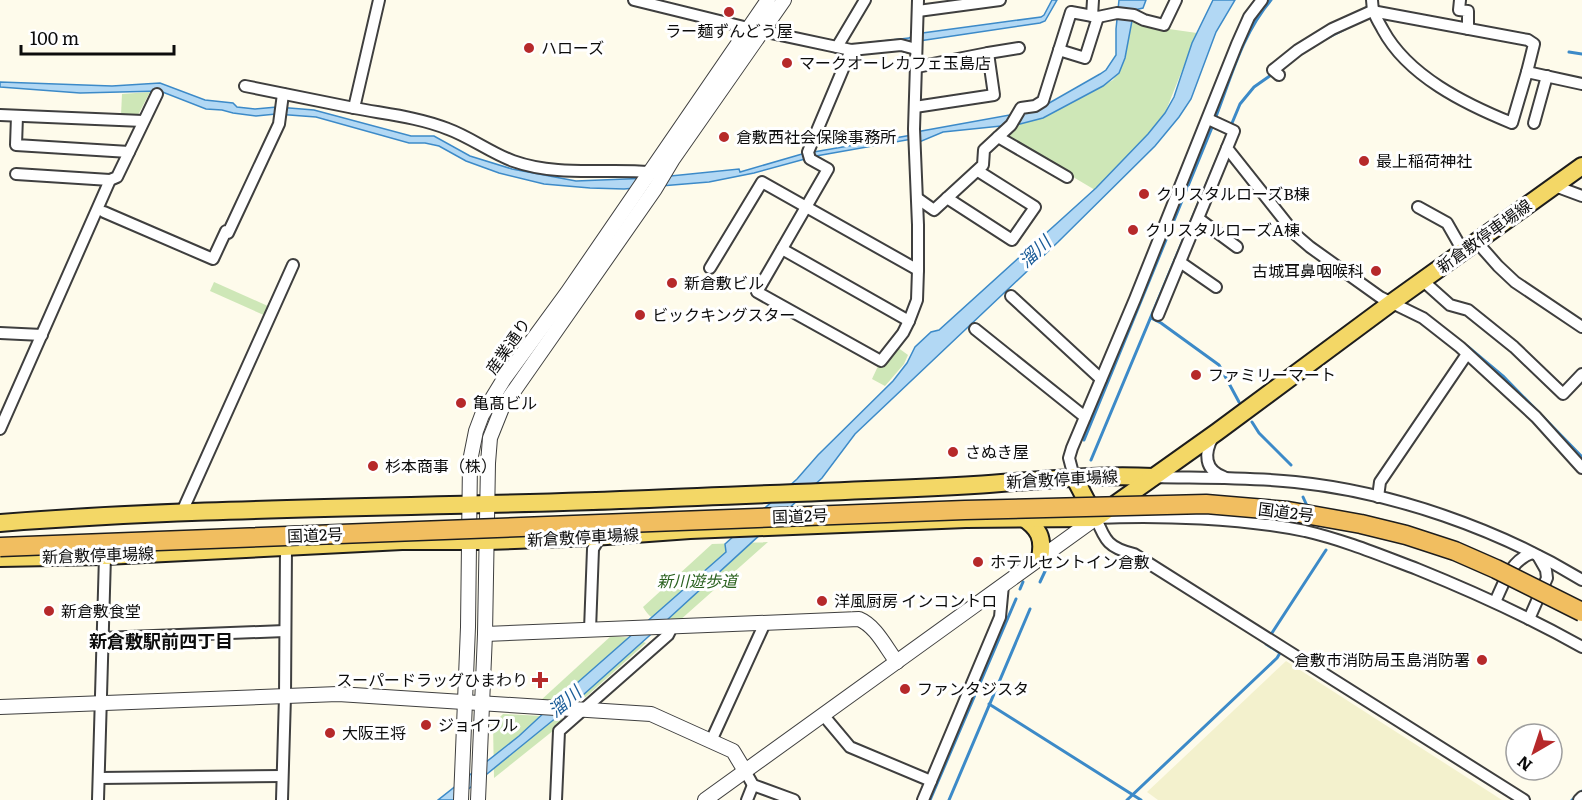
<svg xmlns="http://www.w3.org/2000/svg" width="1582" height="800" font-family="Literata,'Noto Sans JP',serif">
  <rect width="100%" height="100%" fill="#fefbeb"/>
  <path fill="#f3f1cd" d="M1286 661 1502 800H1158L1147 792Z"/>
  <g fill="#cee7b7">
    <path d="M1132 19 1141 25 1197 33 1165 113 1148 134 1095 190 1006 137 1020 124 1043 118 1113 80C1127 63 1128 40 1132 19Z"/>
    <path d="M150 92 138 115H121L122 94Z"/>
    <path d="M214 282 270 307 266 316 210 291Z"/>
    <path d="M897 347 908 355 904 364 885 386 872 379 879 364 882 366Z"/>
    <path d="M768 542 679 621C663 614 655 628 643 607L712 544Z"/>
    <path d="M611 636 633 638 646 643 578 704 540 701Z"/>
    <path d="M503 714 563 717 554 730 494 778 493 724Z"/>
  </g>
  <g fill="#b2d8f4" stroke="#3c8ac8" stroke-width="1.5">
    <path d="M1052 0H1057L1045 21 1040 23 919 41 859 48 855 46 856 44 909 38 915 34 1041 17 1044 15Z"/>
    <path d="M1119 0H1146L1143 8 1134 10 1125 58 1119 73 1103 86 1043 118 1020 124 943 132 917 143 912 139 816 156 754 173 709 182 624 189 590 188 544 184 499 173 466 161 439 146 425 143H409L316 117 276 114 256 116 233 113 222 110 206 109 160 91 80 93 0 87V82L112 86 160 83 205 100 233 103 237 107 255 109 277 107 314 110 411 136H434L470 156 512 169 576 181 651 178 739 169 740 172 802 154 912 135 916 132 1037 110 1100 74 1106 70 1116 55V29Z"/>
    <path d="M1213 0H1235L1216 32 1191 99 1179 117 1155 146 1058 242 855 434 822 478 667 620 573 704 455 800H438L519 736 560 698 726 552 725 544 797 479 818 455 893 381 907 363 915 347 931 332 939 330 1096 188 1148 134 1165 113 1174 97 1192 43Z"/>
  </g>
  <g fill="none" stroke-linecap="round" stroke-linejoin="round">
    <g stroke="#3c8ac8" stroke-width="3">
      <path d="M1327 38 1345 29"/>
      <path d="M1569 52 1582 54"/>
      <path d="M1215 119C1231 78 1242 34 1271 0"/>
      <path d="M1151 318 1161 323 1219 365 1239 402"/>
      <path d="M1467 346 1504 377 1582 457"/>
      <path d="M1252 422 1259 433 1291 465"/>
      <path d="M1084 440 1213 125"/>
      <path d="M1091 460 1240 104 1254 87 1274 73"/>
      <path d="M1303 497 1308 508"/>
      <path d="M1040 582 1048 565"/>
      <path d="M1020 589 1023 582"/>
      <path d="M1270 636 1326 550"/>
      <path d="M989 704 1141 800"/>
      <path d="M930 800 1016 599"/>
      <path d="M949 800 1030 609"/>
      <path d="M1127 800 1277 658 1280 653 1266 644 1267 642"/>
      <path d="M1572 800 1582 791"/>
    </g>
    <defs>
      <g id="minor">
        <path d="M379 0 354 108C385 114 418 117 448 129 470 137 491 153 513 161 558 177 604 168 650 172L655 170"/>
        <path d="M634 0 748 28 851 50 901 45 916 49"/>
        <path d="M1372 0C1372 12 1377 19 1383 30 1408 76 1465 104 1512 123L1527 72 1582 84"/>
        <path d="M1460 0 1459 10 1468 11V29"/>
        <path d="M918 11 1000 0"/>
        <path d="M1092 16 1093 0"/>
        <path d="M837 47 865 0"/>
        <path d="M851 50 808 152 810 159 828 169 757 292 881 361 903 333 909 321"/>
        <path d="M1059 50 1085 58 1098 17"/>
        <path d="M988 53 1019 48"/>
        <path d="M1279 75 1273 70 1298 50 1332 29 1372 11 1528 40 1534 44 1527 72"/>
        <path d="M245 86 354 108"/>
        <path d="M915 107 994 95 988 53 917 67"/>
        <path d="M0 115 143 121"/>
        <path d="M17 116 16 145 129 152"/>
        <path d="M1208 119 1234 131 1227 148 1296 235 1310 247 1380 297 1423 318 1460 347 1536 417 1582 468"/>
        <path d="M1534 123 1547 76"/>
        <path d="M998 137 1067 177"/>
        <path d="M16 174 110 180"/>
        <path d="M1555 186 1582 196"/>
        <path d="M917 198 934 210 983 165 984 150 1011 125 1021 108 1035 106 1043 101 1071 12 1098 17 1117 13 1134 15 1144 20 1164 25 1176 0"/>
        <path d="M947 198 1012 240 1035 207 978 171"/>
        <path d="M1418 207 1447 223 1463 251"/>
        <path d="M104 212 213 259 226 231 228 233 279 124 283 94"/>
        <path d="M1199 219 1237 247"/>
        <path d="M1476 241 1498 266 1515 282 1582 327"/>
        <path d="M782 249 909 321 917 300 918 270V225L914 129 918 0"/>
        <path d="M1180 262 1216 287"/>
        <path d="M710 268 762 182 918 270"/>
        <path d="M1422 280 1450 305 1468 310 1514 347 1563 394 1582 374"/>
        <path d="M1011 296 1101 379"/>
        <path d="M1158 315 1227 148"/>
        <path d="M975 329 1085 417"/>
        <path d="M0 333 42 335"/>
        <path d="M0 429 110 180 117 177 157 94"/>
        <path d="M1213 437C1204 453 1204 470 1224 477"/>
        <path d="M1074 477 1069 458 1072 448 1135 299 1237 44 1249 17 1262 0"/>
        <path d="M1154 477C1201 478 1248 477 1295 482 1393 492 1498 529 1582 580"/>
        <path d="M1378 497 1380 482 1467 354"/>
        <path d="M181 514 293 265"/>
        <path d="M1495 602C1504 583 1510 561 1532 553"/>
        <path d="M1529 619 1547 578 1546 570 1538 556"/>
        <path d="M590 630 593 549 600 537"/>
        <path d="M102 638 285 631"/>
        <path d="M824 716 850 747 931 781"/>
        <path d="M711 741 764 625"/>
        <path d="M745 771 753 785 794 800"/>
        <path d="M99 778 282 776"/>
        <path d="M98 800 105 556"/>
        <path d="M282 800 285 696 286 547"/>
        <path d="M556 800 559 731 668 635 672 627"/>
        <path d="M747 800 753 785"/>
        <path d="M923 800 1000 617 1003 585"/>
        <path d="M1524 800 1134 554C1109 548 1105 541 1096 518 1160 515 1242 518 1305 531 1344 540 1380 555 1417 569 1474 592 1529 617 1582 647"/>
        <path d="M1579 800 1582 797"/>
      </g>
      <g id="tertiary">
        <path d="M485 634 859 619C876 626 886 648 897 662"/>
        <path d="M0 707 338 694 651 714 733 751 745 771"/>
        <path d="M461 800 468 627 470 461 476 431 482 415 504 379 567 293 768 0"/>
        <path d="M478 800 485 634 488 463 490 438 502 408 655 189 673 159 784 0"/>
        <path d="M705 800 1096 518"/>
      </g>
      <g id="primary">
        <path d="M1074 477 1095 517"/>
        <path d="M1022 517C1039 528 1044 538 1040 558"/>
        <path d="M0 523C216 506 433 508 649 499 757 494 866 491 974 485 1035 481 1092 474 1153 477"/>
        <path d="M0 558 105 556 402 541H487L593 537 690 530 966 519 1096 518 1217 432 1391 303 1582 166"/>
      </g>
    </defs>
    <use href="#minor" stroke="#3f3f3f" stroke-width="14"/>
    <use href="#tertiary" stroke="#3f3f3f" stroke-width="16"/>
    <use href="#primary" stroke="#1d1d1d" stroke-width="20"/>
    <use href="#minor" stroke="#fff" stroke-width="10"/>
    <use href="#tertiary" stroke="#fff" stroke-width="14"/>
    <use href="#primary" stroke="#f3d766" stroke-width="16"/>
    <defs>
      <path id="trunk-bridge" d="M0 547 965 510 1206 504 1288 511 1361 524 1406 535 1455 551 1496 569 1582 612"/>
    </defs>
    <use href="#trunk-bridge" stroke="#1d1d1d" stroke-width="21" stroke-linecap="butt"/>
    <use href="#trunk-bridge" stroke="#f1be60" stroke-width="18"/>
  </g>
  <g fill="#b6292a" stroke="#fff" stroke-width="2">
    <circle cx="729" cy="12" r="6"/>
    <circle cx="529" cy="48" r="6"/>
    <circle cx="787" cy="63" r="6"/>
    <circle cx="724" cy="137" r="6"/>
    <circle cx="1364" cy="161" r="6"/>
    <circle cx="1144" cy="194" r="6"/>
    <circle cx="1133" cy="230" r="6"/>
    <circle cx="1376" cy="271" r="6"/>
    <circle cx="672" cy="283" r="6"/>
    <circle cx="640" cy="315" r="6"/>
    <circle cx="1196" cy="375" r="6"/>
    <circle cx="461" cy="403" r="6"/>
    <circle cx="953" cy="452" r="6"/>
    <circle cx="373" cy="466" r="6"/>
    <circle cx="978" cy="562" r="6"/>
    <circle cx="822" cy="601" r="6"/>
    <circle cx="49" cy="611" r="6"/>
    <circle cx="1482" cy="660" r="6"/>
    <path d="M537 671h6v6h6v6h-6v6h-6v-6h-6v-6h6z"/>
    <circle cx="905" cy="689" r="6"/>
    <circle cx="426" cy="725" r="6"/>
    <circle cx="330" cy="733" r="6"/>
  </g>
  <g text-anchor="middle" stroke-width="6" stroke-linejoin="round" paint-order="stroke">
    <g font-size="16" fill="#0c0c0c" stroke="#fff" text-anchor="start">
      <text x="729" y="37" text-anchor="middle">ラー麺ずんどう屋</text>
      <text x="541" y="54">ハローズ</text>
      <text x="799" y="69">マークオーレカフェ玉島店</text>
      <text x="736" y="143">倉敷西社会保険事務所</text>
      <text x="1376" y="167">最上稲荷神社</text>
      <text x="1156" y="200">クリスタルローズB棟</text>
      <text x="1145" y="236">クリスタルローズA棟</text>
      <text x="1364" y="277" text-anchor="end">古城耳鼻咽喉科</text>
      <text x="684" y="289">新倉敷ビル</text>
      <text x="652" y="321">ビックキングスター</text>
      <text x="1208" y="381">ファミリーマート</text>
      <text x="473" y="409">亀髙ビル</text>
      <text x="965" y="458">さぬき屋</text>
      <text x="385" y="472">杉本商事（株）</text>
      <text x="990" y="568">ホテルセントイン倉敷</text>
      <text x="834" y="607">洋風厨房 インコントロ</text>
      <text x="61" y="617">新倉敷食堂</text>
      <text x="1470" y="666" text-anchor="end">倉敷市消防局玉島消防署</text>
      <text x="528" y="686" text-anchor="end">スーパードラッグひまわり</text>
      <text x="917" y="695">ファンタジスタ</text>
      <text x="438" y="731">ジョイフル</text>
      <text x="342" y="739">大阪王将</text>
    </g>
    <g font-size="16" fill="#0c0c0c" stroke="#fff">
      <text transform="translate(1484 236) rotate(-36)" y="6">新倉敷停車場線</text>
      <text transform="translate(508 346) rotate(-55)" y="6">産業通り</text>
      <text transform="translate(1062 479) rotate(-3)" y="6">新倉敷停車場線</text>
      <text transform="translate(1286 512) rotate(7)" y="6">国道2号</text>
      <text transform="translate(800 516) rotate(-2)" y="6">国道2号</text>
      <text transform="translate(315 535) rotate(-2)" y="6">国道2号</text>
      <text transform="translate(583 537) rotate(-3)" y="6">新倉敷停車場線</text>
      <text transform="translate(98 555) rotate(-2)" y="6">新倉敷停車場線</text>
    </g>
    <g font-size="16" font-style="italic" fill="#2a611f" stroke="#fff">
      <text x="697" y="587">新川遊歩道</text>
    </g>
    <g font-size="18" font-style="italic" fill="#1a5c98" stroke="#fff">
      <text transform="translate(1035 252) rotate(-43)" y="6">溜川</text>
      <text transform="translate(565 702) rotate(-41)" y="6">溜川</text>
    </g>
    <g font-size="18" font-weight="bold" fill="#0c0c0c" stroke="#fff">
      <text x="161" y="648">新倉敷駅前四丁目</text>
    </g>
  </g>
  <g transform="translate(1534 752) rotate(219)"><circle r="28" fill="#ffffff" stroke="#9e9e9e" stroke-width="1.5"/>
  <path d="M0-4.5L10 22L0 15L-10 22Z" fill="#b6292a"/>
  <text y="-9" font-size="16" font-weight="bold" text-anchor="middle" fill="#0c0c0c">N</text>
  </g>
  <path d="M21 45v9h153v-9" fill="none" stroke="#0c0c0c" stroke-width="3"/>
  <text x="30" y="45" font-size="18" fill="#0c0c0c" stroke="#ffffff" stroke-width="4.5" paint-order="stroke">100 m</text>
</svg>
